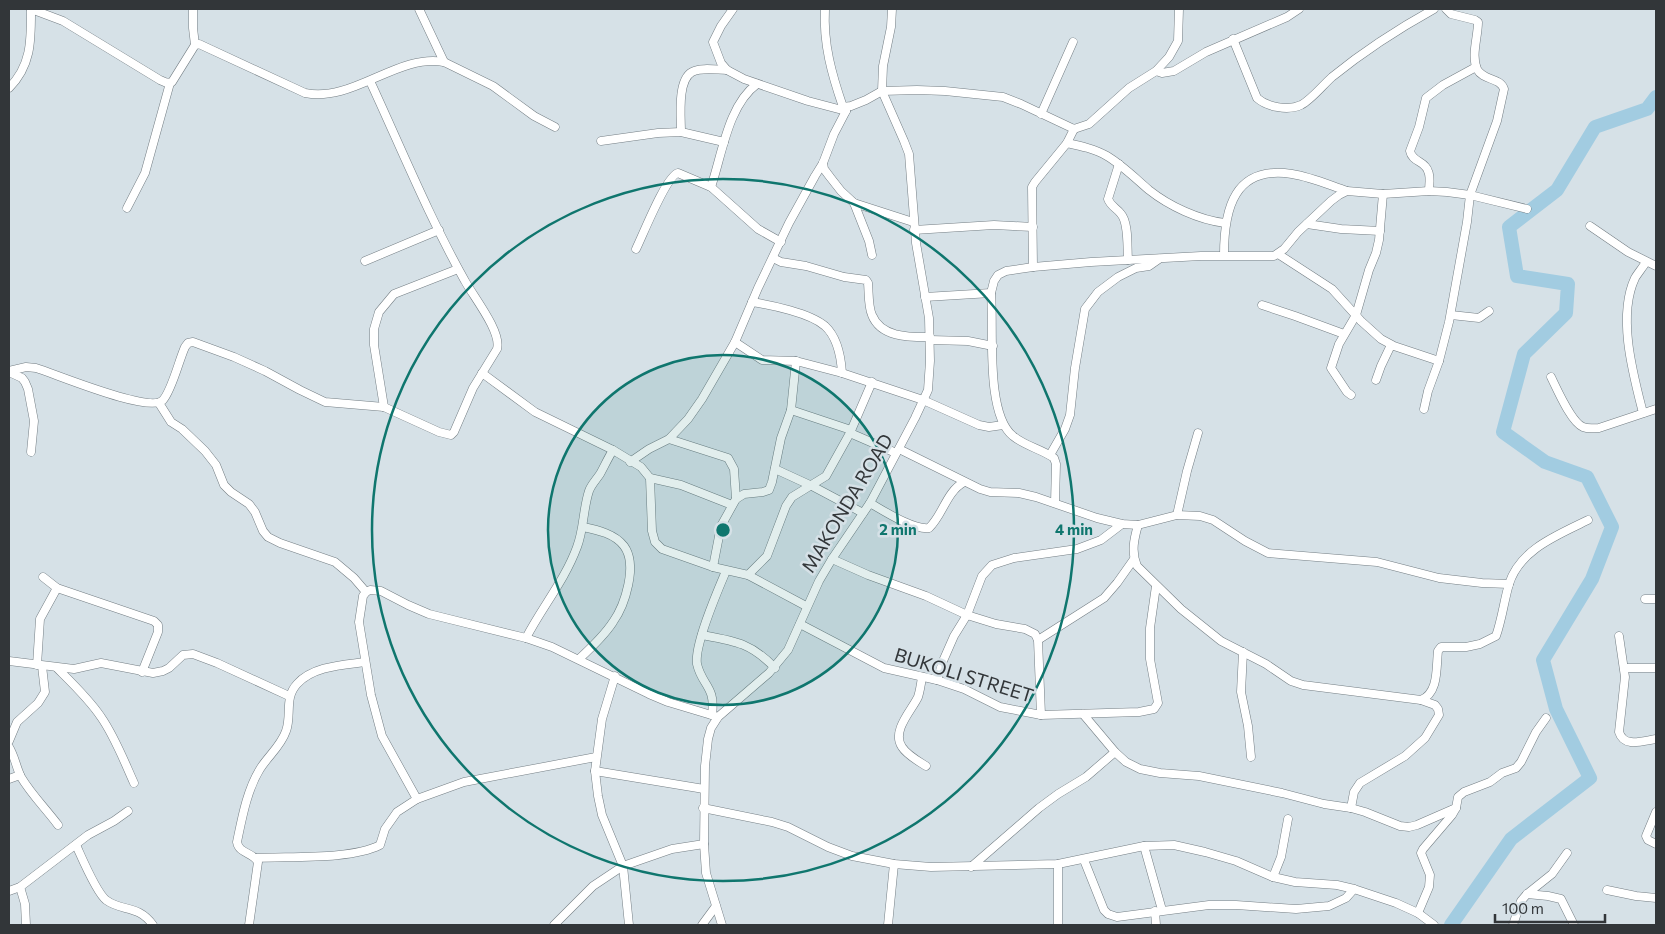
<svg xmlns="http://www.w3.org/2000/svg" width="1665" height="934" font-family="Commissioner,sans-serif">
  <rect width="100%" height="100%" fill="#d6e1e7"/>
  <g fill="none" stroke-linecap="round" stroke-linejoin="round">
    <path stroke="#a2cce1" stroke-width="14" d="M1451 925 1511 839 1590 778 1556 709 1543 660 1592 579 1612 527 1587 477 1545 462 1503 432 1524 354 1566 313 1568 284 1517 276 1509 227 1557 190 1595 127 1647 109 1656 97"/>
    <defs>
      <g id="minor">
        <path d="M31 9 63 21 160 80 167 83 172 82 195 45 199 44 305 93C353 103 398 53 444 62L493 86 534 116 555 127"/>
        <path d="M193 9V28L195 45"/>
        <path d="M419 9 444 62"/>
        <path d="M733 9 721 26 713 42 721 63 727 70 744 79 808 101 846 111 843 107 851 106 866 100 882 91 917 90 945 91 1003 97 1021 104 1074 129 1089 124 1129 88 1156 71 1169 57 1178 41 1179 9"/>
        <path d="M825 9C823 44 832 75 843 107"/>
        <path d="M1233 39 1257 98C1267 107 1288 111 1301 105 1311 100 1323 85 1332 77 1364 51 1398 29 1434 9"/>
        <path d="M1156 71 1162 73 1174 71 1206 52 1287 17 1299 9"/>
        <path d="M9 88C32 65 31 39 31 9"/>
        <path d="M1041 114 1073 42"/>
        <path d="M681 132C681 118 677 80 692 72 701 67 717 70 727 70"/>
        <path d="M601 141 658 133 681 132 724 142"/>
        <path d="M1067 143C1081 146 1095 149 1107 156 1122 165 1135 178 1149 190 1169 206 1199 220 1225 223"/>
        <path d="M823 163 824 169 830 177 841 191 854 203 913 222"/>
        <path d="M1119 164 1108 199C1111 207 1117 208 1121 214 1129 223 1127 248 1128 260"/>
        <path d="M711 187C722 155 728 105 757 84"/>
        <path d="M1429 191C1429 185 1431 177 1428 171 1425 161 1412 162 1410 151L1419 127 1426 98 1443 85 1476 67"/>
        <path d="M854 203 869 241 872 255"/>
        <path d="M127 208 145 173 170 83"/>
        <path d="M1307 224 1341 229 1380 231"/>
        <path d="M1590 226 1628 252 1656 266"/>
        <path d="M914 230 994 225 1033 227"/>
        <path d="M636 249C643 235 666 176 678 173L711 187 758 229 781 242"/>
        <path d="M1278 254 1332 289 1361 321 1381 339 1394 346 1439 361"/>
        <path d="M1224 255C1224 209 1234 165 1292 174 1311 177 1329 185 1347 191"/>
        <path d="M773 258 781 262 806 266 844 277 866 280 868 283C869 293 868 306 872 315 881 338 910 337 930 337"/>
        <path d="M365 261 439 230"/>
        <path d="M1033 267 1032 187 1035 182 1067 143 1074 129"/>
        <path d="M925 297 991 293"/>
        <path d="M752 302C771 305 810 313 825 326 837 337 841 357 842 373"/>
        <path d="M1262 305 1295 316 1344 334"/>
        <path d="M1451 315 1479 318 1489 311"/>
        <path d="M930 340 968 341 993 346"/>
        <path d="M735 342 762 360 796 361 842 373 923 400 979 425 989 427 1003 425"/>
        <path d="M9 371 26 367 36 368C56 374 150 414 163 400 172 390 179 360 185 347L188 343 193 342 234 357 265 371 300 390 325 402 384 407 439 432 451 435 454 432 473 388 497 349C502 332 473 296 465 281 429 217 401 148 370 81"/>
        <path d="M9 372 22 378 25 382 28 389 34 421 31 452"/>
        <path d="M482 373 535 412 613 450 641 467 650 478 652 531 655 542 662 549 713 567 748 575 806 606"/>
        <path d="M1551 377C1557 389 1571 422 1583 427 1588 429 1593 428 1599 428L1656 409"/>
        <path d="M1376 380 1381 366 1391 345"/>
        <path d="M1351 395 1347 392 1331 368 1339 344 1356 315 1369 270 1376 253 1379 240 1383 194"/>
        <path d="M159 403 171 422 182 429 205 451 216 465 224 485 231 492 249 504 255 512 263 531 268 537 280 543 335 562 354 578 366 592"/>
        <path d="M384 407 374 345V329L379 312 394 294 458 269"/>
        <path d="M1424 409 1428 391 1439 361 1449 322 1467 222 1470 195 1497 121 1504 89C1500 77 1483 81 1477 69 1471 55 1478 37 1478 22L1475 20 1451 14 1446 9"/>
        <path d="M791 410 851 430"/>
        <path d="M1643 413C1633 374 1617 316 1635 278 1638 273 1643 267 1646 262"/>
        <path d="M850 433 896 453"/>
        <path d="M669 439 728 458 734 469 736 499"/>
        <path d="M899 449 980 489 990 492 1019 493 1036 497 1097 518 1122 524 1138 525 1177 515 1200 516 1213 520 1245 541 1268 553 1377 562 1439 578 1482 583 1509 584"/>
        <path d="M1050 455 1065 429 1070 415 1075 368 1085 309 1098 292 1118 277 1136 268 1149 266 1159 259"/>
        <path d="M630 462 649 449 669 439 688 419 702 399 735 342 758 288 789 223 815 176 823 163 834 134 846 111"/>
        <path d="M775 469 812 486 863 513"/>
        <path d="M650 478 681 485 732 505"/>
        <path d="M870 503C884 511 913 530 929 528 943 515 946 492 964 482"/>
        <path d="M1055 503 1056 464 1054 458C1041 449 1025 446 1013 436 985 414 994 327 991 293L994 281 998 275 1006 271 1033 267 1091 262 1201 256H1274L1284 249 1298 232 1331 201 1339 195 1347 191 1383 194 1429 191 1447 192 1470 195 1527 209"/>
        <path d="M1177 515 1187 471 1198 433"/>
        <path d="M1138 525C1134 539 1131 552 1137 566L1181 609 1221 641 1266 664 1291 681 1303 685 1421 700C1439 693 1436 667 1438 651L1441 647H1466L1480 644 1496 636C1502 619 1504 601 1509 584 1520 549 1558 535 1588 520"/>
        <path d="M832 559 868 575 926 596 967 615 996 624 1025 629 1035 634 1038 640 1041 715"/>
        <path d="M713 567 721 526 736 499 744 494 763 492 769 490 772 482 781 438 791 410 796 361"/>
        <path d="M748 575 767 556 786 506 792 497 826 476 850 433 872 382"/>
        <path d="M43 577 57 588 154 621 158 625V632L142 672"/>
        <path d="M1645 599H1656"/>
        <path d="M800 624 884 668 937 680 964 689 1000 707 1041 715 1139 712 1154 709 1158 703 1150 659V628L1156 586"/>
        <path d="M702 635C735 641 751 643 775 668"/>
        <path d="M1619 636 1625 677 1619 732C1624 748 1642 741 1656 739"/>
        <path d="M526 638C542 607 565 580 577 547 584 529 583 509 589 491 591 485 596 480 600 474 604 467 608 458 613 450"/>
        <path d="M1038 640 1104 598 1117 583 1134 559"/>
        <path d="M1243 652 1241 692 1248 726 1251 757"/>
        <path d="M579 659C591 648 604 636 613 622 625 605 638 565 624 546 615 534 598 530 583 527"/>
        <path d="M9 661 74 669 101 663 153 673 163 671 169 668 183 655 193 654 217 663 289 696"/>
        <path d="M37 665 40 619 57 588"/>
        <path d="M57 668C72 683 89 699 101 717 115 737 124 761 134 783"/>
        <path d="M1624 668H1656"/>
        <path d="M615 676 602 719 595 771 598 796 602 815 623 866 629 925"/>
        <path d="M922 677C921 684 920 691 918 697 912 710 891 731 902 747 907 755 918 761 926 766"/>
        <path d="M937 680 943 661 954 636 967 615 982 576 992 565 1014 558 1077 549 1101 540 1122 524"/>
        <path d="M1083 714 1115 752 1126 762 1140 769 1160 773 1199 776 1282 793 1324 804 1351 808 1365 812 1400 826 1409 827 1417 825 1456 808"/>
        <path d="M712 715C716 686 702 686 697 664 694 645 718 590 726 571"/>
        <path d="M9 741 17 722 38 703 45 692 42 666"/>
        <path d="M9 747C15 757 16 767 21 777 31 794 46 809 58 825"/>
        <path d="M595 771 704 789"/>
        <path d="M9 779 20 775"/>
        <path d="M417 799 382 736 371 695 359 622 363 596 366 592 370 590 381 591 408 605 429 614 526 638 552 647 649 694 668 702 718 717"/>
        <path d="M703 808 772 822 788 827 828 847 852 856 894 864 931 867 1058 864 1144 846 1174 845 1205 852 1236 861 1273 877 1295 882 1337 885 1354 889 1396 903 1418 913 1434 925"/>
        <path d="M1351 808 1354 792 1360 783 1405 756 1425 738 1439 715 1438 709 1435 705 1421 700"/>
        <path d="M1656 812 1646 836 1648 840 1656 844"/>
        <path d="M76 845C82 858 96 892 106 900 122 912 138 904 153 925"/>
        <path d="M1144 846 1162 910"/>
        <path d="M256 858C290 856 351 860 380 845L385 829 397 812 417 799 464 782 596 757"/>
        <path d="M1084 860 1104 910 1108 914 1117 917 1209 905H1236L1296 909 1329 906 1346 898 1354 889"/>
        <path d="M971 867 1039 808 1058 794 1086 777 1115 752"/>
        <path d="M1273 877 1281 857 1288 819"/>
        <path d="M20 887 25 904 26 925"/>
        <path d="M1607 890 1636 896 1656 898"/>
        <path d="M9 891 20 887 88 835 114 821 128 811"/>
        <path d="M1527 894 1548 896 1561 899 1574 925"/>
        <path d="M1155 911 1156 925"/>
        <path d="M1418 913 1429 887 1430 875 1421 853 1423 849 1452 815 1456 808 1458 797 1464 792 1490 782 1502 773 1516 768 1521 762 1536 732 1546 718"/>
        <path d="M249 925 258 862C253 852 239 854 237 842 242 818 247 790 260 769 268 756 281 746 286 731 292 715 284 698 297 684 313 666 343 665 365 662"/>
        <path d="M554 925 593 886 623 866 672 849 704 844"/>
        <path d="M702 925 716 906"/>
        <path d="M722 925 706 873 704 844 705 766 708 739 711 728 718 717 769 673 788 650 819 581 832 559 870 503 915 418 928 390 930 361 929 318 916 243 909 154 904 141 882 91 883 66 891 27 892 9"/>
        <path d="M888 925 894 864"/>
        <path d="M1058 925V864"/>
        <path d="M1513 925 1521 901 1527 894 1552 874 1567 853"/>
      </g>
    </defs>
    <use href="#minor" stroke="#747e84" stroke-width="9"/>
    <use href="#minor" stroke="#fff" stroke-width="8"/>
  </g>
  <circle cx="723" cy="530" r="175" fill="#0f766e" fill-opacity=".12"/>
  <g fill="none" stroke="#0f766e" stroke-width="2.5">
    <circle cx="723" cy="530" r="175"/>
    <circle cx="723" cy="530" r="351"/>
  </g>
  <g text-anchor="middle" stroke-width="5" stroke-linejoin="round" paint-order="stroke">
    <g font-size="19" fill="#323639" stroke="#d6e1e7">
      <text transform="translate(847 503) rotate(-59)" y="7">MAKONDA ROAD</text>
      <text transform="translate(964 675) rotate(17)" y="7">BUKOLI STREET</text>
    </g>
  </g>
  <circle cx="723" cy="530" r="8" fill="#0f766e" stroke="#d6e1e7" stroke-width="2.5"/>
  <g font-size="15" text-anchor="middle" font-weight="bold" fill="#0f766e" stroke="#d6e1e7" stroke-width="5" stroke-linejoin="round" paint-order="stroke">
    <text x="898" y="535">2 min</text>
    <text x="1074" y="535">4 min</text>
  </g>
  <rect width="1665" height="934" fill="none" stroke="#323639" stroke-width="20"/>
  <path d="M1495 914v8h110v-8" fill="none" stroke="#323639" stroke-width="2.5"/>
  <text x="1502" y="914" font-size="15" fill="#323639" stroke="#d6e1e7" stroke-width="4" paint-order="stroke">100 m</text>
</svg>
